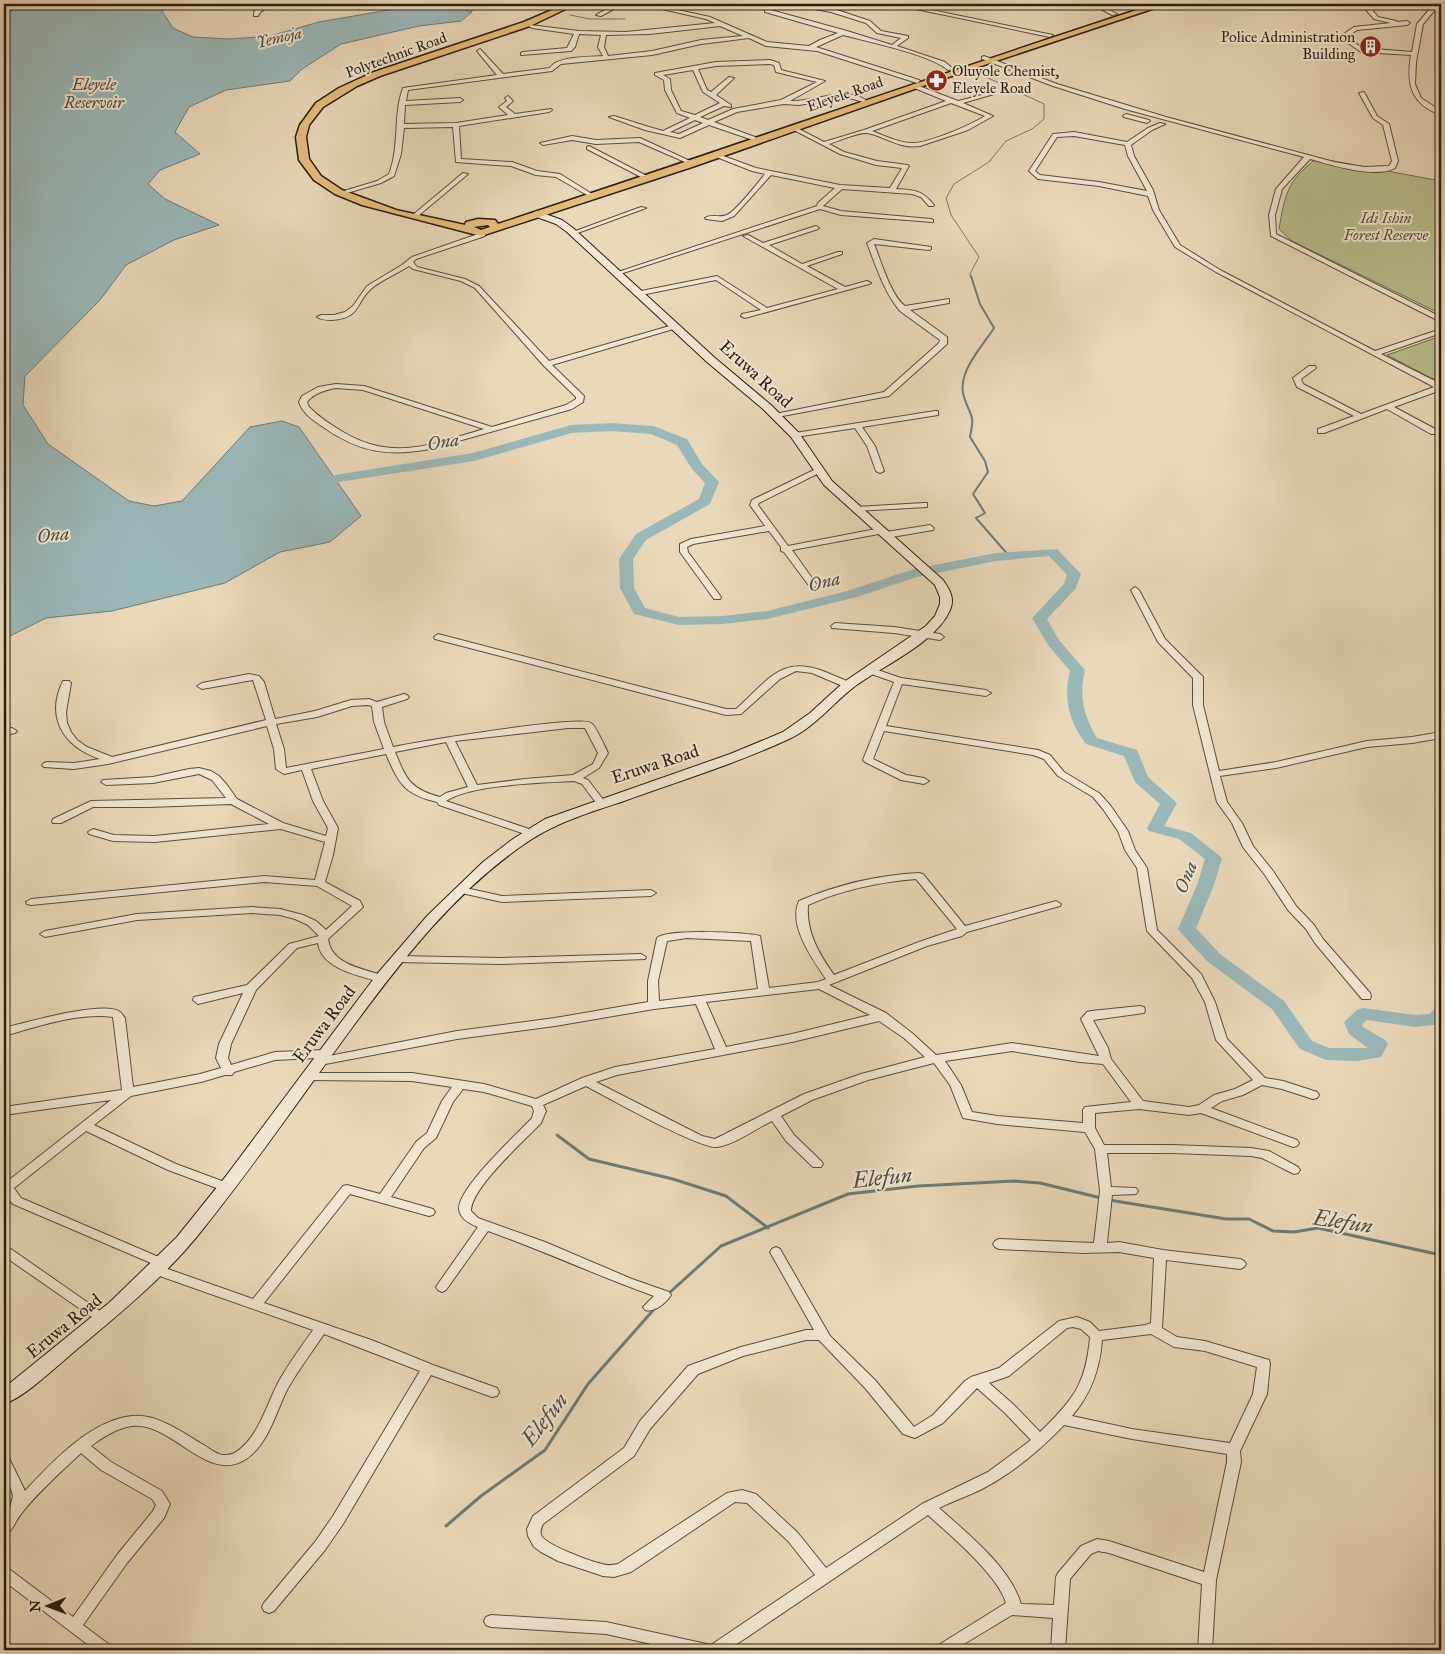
<svg xmlns="http://www.w3.org/2000/svg" width="1445" height="1654" font-family="'IM FELL Great Primer',serif">
  <rect width="100%" height="100%" fill="#e9d8ba"/>
  <filter id="stains"><feTurbulence type="fractalNoise" baseFrequency=".004" numOctaves="4"/><feColorMatrix values="0 0 0 0 .2 0 0 0 0 .09 0 0 0 0 .02 0 0 0 .5 -.17"/></filter>
  <radialGradient id="worn" r=".72"><stop offset=".6" stop-color="#630" stop-opacity="0"/><stop offset="1" stop-color="#630" stop-opacity=".3"/></radialGradient>
  <g fill="#b9be8d" stroke="#726e50">
    <path d="M1317 158 1441 181V314L1292 241 1279 229C1285 194 1287 181 1317 158Z"/>
    <path d="M1441 336V380L1431 378 1387 355Z"/>
  </g>
  <path fill="#9bb8b9" stroke="#6e7b76" d="M4 4H173L162 11 173 28 193 37 230 39 270 36 319 22 423 4H446L472 12 461 21 419 26 341 44 302 69 290 81 226 90 189 107 175 132 200 154 160 170 148 184 165 199 219 225 174 240 126 265 100 300 25 376 23 405 48 444 129 501 154 506 182 501 250 427 282 421 299 427 361 516 330 542 280 552 225 583 112 611 46 618 10 636 4 643Z"/>
  <g fill="none" stroke-linecap="round" stroke-linejoin="round">
    <g stroke="#6e7b76" stroke-width="1">
      <path d="M511 4 550 10"/>
      <path d="M469 12 485 4"/>
      <path d="M570 15 590 19H625"/>
      <path d="M971 70 1044 104V119L1032 129 1006 141 989 162 954 184 946 198 951 215 979 257 970 274 971 277"/>
    </g>
    <path stroke="#6e7b76" stroke-width="2" d="M971 276 980 304 994 328C982 347 956 373 964 397 971 419 975 412 970 437L985 461 988 472 973 494 985 513 976 518 1010 557"/>
    <path stroke="#6e7b76" stroke-width="2.5" d="M4 803 7 806 4 826"/>
    <g stroke="#6e7b76" stroke-width="3">
      <path d="M557 1135 589 1159 673 1179 726 1196 768 1228"/>
      <path d="M1109 1200 1226 1219H1249L1273 1231 1294 1232 1318 1228 1441 1255"/>
      <path d="M668 1294 721 1246 848 1194 918 1186 1014 1181 1040 1183 1101 1198"/>
      <path d="M446 1526 481 1496 545 1450 588 1384 656 1307"/>
    </g>
    <path fill="#9bb8b9" fill-rule="evenodd" d="M611 423 653 426 687 439 702 464 719 482 710 504 646 540 633 559 634 588 645 608 679 617 723 616 767 611 847 591 914 569 996 553 1057 549 1081 574 1076 588 1047 619 1059 640 1085 670C1079 696 1083 715 1097 738L1137 750 1148 777 1177 803 1164 826 1191 833 1222 858 1214 885 1196 928 1220 954 1284 1001 1312 1041 1329 1048H1368L1349 1034 1344 1022 1357 1010 1363 1008 1415 1015 1430 1014 1435 1008 1441 1006V1024L1415 1027 1367 1020 1362 1024 1363 1027 1385 1040 1388 1044 1381 1057 1357 1061 1326 1060 1300 1049 1272 1009 1208 962 1181 933 1178 929 1197 885 1205 859 1179 839 1149 831 1147 828 1160 804 1135 782 1124 756 1086 744C1069 721 1063 699 1070 671L1048 645 1032 618 1064 584 1067 575 1049 556 996 561 917 577 857 597 767 619 723 624 679 625 634 614 620 588 619 559 636 534 699 499 705 483 692 469 677 445 651 434 611 431 572 433 474 461 339 482 315 493 308 489 335 475 473 453 571 425Z"/>
    <defs>
      <g id="minor">
        <path d="M267 4H286C275 9 264 4 258 16H254C253 9 260 5 267 4Z"/>
        <path d="M616 4H623L601 16 596 15Z"/>
        <path d="M640 4H650L710 17 767 42 809 46 820 40 838 33 765 12V10L767 9 847 31 892 45 901 38 877 33 866 23 831 12 787 4H800L834 9 870 21 881 31 908 36V38L897 46 945 62 953 69 948 70C929 54 869 42 843 35L816 47 919 80 920 81 917 83 817 51 766 46 749 38 701 44 652 55 561 64 552 71 408 90 406 101 460 98 463 100 460 102 405 105 404 124 456 123 508 115 499 107 507 101 505 98 508 96 513 101 506 107 515 114 551 109 552 110 549 112 459 126 461 159 512 162 537 171 560 174 592 194 587 195 556 177 536 175 511 166 456 162 453 127 404 128 401 154 394 176 381 183 347 193 344 191 377 181 389 174C400 146 393 114 403 88L497 75 477 51 480 49 503 74 550 68C556 56 590 57 603 56L598 47 601 35 579 34 575 47 571 51 521 55V53L523 52 567 48 574 34 532 28 529 26 530 25 579 31 626 32 715 23 706 19ZM720 26 743 36 701 40 652 51 608 56 604 47 606 35 650 34Z"/>
        <path d="M892 4H902L1053 35 1050 37Z"/>
        <path d="M1092 4H1099L1117 14 1112 15Z"/>
        <path d="M1361 4H1367L1378 17 1396 21 1397 22 1407 21 1410 23 1407 25 1357 30 1347 37 1362 48 1412 52 1417 24 1434 4H1440L1423 24 1416 62 1415 84 1421 98 1441 111V115C1411 104 1406 85 1411 55L1361 52 1341 38V36L1354 27 1391 23 1374 19Z"/>
        <path d="M984 56 1057 84 1166 117 1334 162 1364 167 1389 166 1392 161 1383 125 1373 118 1359 93 1364 92 1377 116 1389 124 1398 161 1395 168C1376 179 1331 165 1310 159L1282 189 1275 215 1276 234 1441 317V322L1271 236 1269 215 1276 189 1304 157 1125 109 1053 86 982 59V57Z"/>
        <path d="M770 60 779 63 781 70 825 81 790 101C815 102 843 86 866 100L863 102 846 97 799 105 784 104 737 112 714 122 755 137 756 138 753 140 709 125 680 138 645 130 609 117 614 116 649 127 663 131 690 118 677 113 665 90 664 80 655 75V73L716 62ZM770 64 774 65 776 72 817 82 781 100 733 109 708 120 700 117 724 106 731 107V105L716 95 734 78 729 77 711 92 707 90 698 69 716 66ZM693 70 703 92 720 103 695 115 681 111 671 90 670 79 663 75ZM695 120 703 123 679 134 670 132Z"/>
        <path d="M914 84 958 101 994 92V94L963 103 993 116 968 130 920 146C898 149 885 136 867 133 859 132 838 141 829 144L844 152 877 161 908 165 909 166 896 189C914 190 922 190 934 205L933 206H929L921 197 912 194 842 189 823 206 841 211 931 219 933 220V222L841 215 820 209 620 274 615 273 817 206 818 203 835 188 771 175 734 216 722 221 706 219 705 218C711 214 720 218 727 215 737 210 757 184 765 174L752 171 714 156V154H718L756 168 840 185 890 188 902 168 876 165 840 154 790 128 795 127 824 142 864 130 946 101 912 87 911 86ZM951 103 985 116C971 125 929 143 913 143 899 143 885 136 872 131Z"/>
        <path d="M1126 114 1149 120 1150 121 1147 123 1124 117 1123 116Z"/>
        <path d="M1160 123 1165 124 1152 130 1131 145 1134 156 1153 190 1159 210 1180 245 1220 270 1375 351 1441 329V333L1381 354 1441 384V390L1394 407 1437 430V434H1431L1387 409 1324 433H1318V429L1354 416 1297 387 1293 378 1309 366H1315L1316 368 1301 379 1303 384 1361 414 1434 387 1216 272 1175 247 1153 210 1148 196 1099 186 1038 179 1029 171 1053 134 1074 132 1127 142 1148 128ZM1074 136 1125 145 1128 156 1147 191 1099 182 1040 175 1035 171 1057 137Z"/>
        <path d="M572 136 596 140 640 138 690 161 685 162 639 142 596 144 572 140 543 145 540 143Z"/>
        <path d="M589 146 645 175 646 176 641 177 587 149V147Z"/>
        <path d="M463 173 468 174 418 216H414V214Z"/>
        <path d="M641 207 646 208 575 234 570 233Z"/>
        <path d="M816 226 819 228 818 229 769 245 802 264 838 252H842V254L807 266 845 287 867 281 871 283 869 284 745 318 741 316 742 314 761 310 716 280 641 295 637 293 641 291 717 276 767 308 838 289 743 236 748 235 763 243Z"/>
        <path d="M481 231 485 234V236L416 259 413 262 417 267 465 279 479 286 549 361 673 325 680 327 552 365 584 396 583 402 572 409 430 449C387 457 359 452 323 427 313 420 303 414 299 402L302 396 318 387 336 384 364 386 492 427 566 405 576 399V397L544 366 475 288 461 281 413 269 409 266C397 274 383 279 372 288 355 302 362 318 332 320 327 320 322 320 317 317L321 315H334L345 312 353 306 367 286 402 265 412 257 478 234 479 232ZM336 388 363 390 484 429C433 444 393 462 343 432 331 425 319 417 309 407L307 402C314 393 325 390 336 388Z"/>
        <path d="M874 239 931 247V249L929 250 874 244C881 261 891 296 905 306L949 299V303L910 310 947 337V344L889 396 772 418 771 416 775 414 884 392 939 343 940 340 900 311C884 292 876 266 867 243Z"/>
        <path d="M935 411H938V415L862 427 875 446 884 471 880 473 876 471 867 446 855 428 795 437 791 435 795 433Z"/>
        <path d="M816 469H819L823 471 759 503 758 505 788 546 881 528 884 529V533L792 550 817 585 813 588 810 587 784 552 781 551V547L769 531 693 544 687 547 688 552 721 597 720 599H714L680 552V544L691 539 765 526 750 505 752 500Z"/>
        <path d="M924 503H927V507L856 511 852 509 856 507Z"/>
        <path d="M930 525 934 528 933 530 886 538 882 535 886 532Z"/>
        <path d="M1135 587 1139 590 1165 639 1203 677V705L1219 771 1276 762 1367 741 1412 737 1441 732V738L1412 743 1367 747 1276 768 1220 776 1227 802 1242 823 1253 846 1273 871 1296 906 1314 925 1323 939 1370 993 1371 996 1370 999H1362L1315 943 1306 929 1288 910 1265 875 1243 847 1232 823 1217 802 1193 705V678L1158 642 1131 590Z"/>
        <path d="M835 623 894 627 940 634 944 637 940 640 894 633 832 628 831 626Z"/>
        <path d="M438 634 726 709H736C768 681 781 653 828 673 836 677 847 680 853 685L848 688 845 687 812 673 796 671 780 679 741 714 726 715 435 639 434 637Z"/>
        <path d="M869 667 901 678 986 690 991 693 986 696 902 684 886 726 1038 750 1050 755 1064 772 1099 793 1110 805 1128 831 1135 850 1147 868 1157 930 1201 974 1215 1002 1227 1039 1265 1078 1283 1081 1317 1092 1319 1095 1317 1098 1313 1099 1282 1089 1262 1085 1243 1095 1222 1101 1211 1108 1297 1140 1299 1143 1297 1146 1293 1147 1201 1113 1189 1115 1139 1109 1095 1113V1128L1104 1145H1173L1251 1148 1269 1151 1298 1167 1300 1170 1298 1173 1294 1174 1262 1158 1251 1156 1173 1153H1107L1111 1187 1136 1188 1138 1191 1136 1194 1112 1195 1107 1243 1119 1242 1163 1250 1240 1259 1244 1261 1246 1264 1244 1267 1240 1269 1166 1260 1162 1328 1177 1337 1205 1341 1269 1360 1270 1364 1267 1394 1240 1451 1241 1462 1216 1580 1212 1650H1198L1202 1584 1109 1553 1098 1551 1091 1554 1070 1579 1065 1650H1051L1053 1618 1012 1615 954 1650H935L937 1646 1006 1603C998 1575 950 1535 928 1515L728 1650H679L606 1634 491 1627 486 1625 484 1621 486 1617 491 1615 606 1622 711 1645 815 1575 788 1541 747 1503 735 1502 631 1572 614 1577 603 1576 558 1561 541 1552 534 1547 528 1536 527 1529 533 1516 624 1448 640 1421 688 1366 741 1347 806 1330H814L770 1252 772 1249 776 1247 780 1249 830 1336 875 1380 914 1427 933 1415 965 1381 971 1377 999 1368 1059 1321 1077 1317 1090 1322 1099 1331 1146 1325 1151 1323 1154 1258 1119 1252 1083 1253 999 1249 995 1247 993 1244 995 1241 999 1239 1094 1243 1100 1191 1095 1149 1085 1132 997 1124 963 1118 950 1085 934 1063 868 1080 812 1100 781 1116 794 1135 821 1161 823 1164 821 1167H813L786 1141 772 1121C755 1129 736 1144 717 1147 699 1149 607 1097 586 1086L543 1105 546 1111 541 1123C524 1141 471 1188 471 1211L478 1218 545 1242 632 1279 669 1292 671 1295C666 1303 654 1313 645 1310L643 1307 654 1296C598 1276 544 1251 488 1231L446 1290 442 1292 438 1290 436 1287 438 1284 478 1227C470 1224 460 1219 459 1209 458 1188 516 1135 532 1118L534 1111 532 1106 484 1092 463 1089 453 1102 436 1138 424 1148 391 1197 433 1209 435 1212 433 1215 429 1216 350 1194 264 1303 374 1341 433 1365 497 1388 499 1392 497 1396 492 1397 431 1375 343 1524 325 1550 274 1611 269 1613 264 1611 262 1607 264 1603 315 1542 333 1516 420 1371 324 1334C312 1352 299 1369 288 1388 276 1411 269 1444 246 1459 207 1485 172 1421 132 1426 117 1428 103 1437 91 1446L111 1462 162 1491 170 1504 164 1518 127 1563 83 1625 111 1646 113 1650H95L4 1581V1567L9 1569 73 1617 117 1555 153 1511 156 1505 152 1499 101 1470 81 1453C61 1472 38 1492 21 1514 15 1521 13 1532 4 1535V1518L10 1508 13 1496 11 1489 4 1474V1457L9 1458 25 1491C52 1462 91 1420 132 1416 156 1413 182 1432 202 1444 208 1447 215 1454 222 1455 227 1455 232 1455 236 1452 259 1437 267 1403 279 1381 289 1363 301 1347 313 1330L154 1274 152 1271 154 1268 158 1266 13 1204 5 1195 4 1184 111 1100 4 1115V1107L122 1090 113 1017C79 1012 36 1027 4 1036V1028C24 1023 104 1000 120 1012 121 1012 124 1017 125 1018L133 1087 200 1074 221 1068 216 1058 219 1044 243 993 198 1004 193 1000 194 997 247 985 289 944 319 936 308 925 295 919 280 915 252 913 137 920 45 937 40 934 45 931 137 914 252 907 280 909 303 915 316 921 326 930 352 906 317 886 264 882 31 905 27 904 26 902 31 899 264 876 315 880 325 842 281 829 155 842 113 841 89 834 88 832 93 829 114 835 155 836 269 824 231 804 149 807H93L61 823H53L52 821 53 819 91 801 226 798 212 780 199 774 153 783 106 785 101 782 103 780 153 777 189 769 199 768 211 771 219 776 227 785 237 799 283 823 326 836 328 828 313 801 302 770 284 774 276 769 274 749 267 726 108 764 74 769 44 767 42 765 44 763 47 762 74 763 100 759C64 747 45 718 63 681H69L71 683 66 712 67 723 71 732 77 740 87 747 112 757 266 720 253 680 202 689 197 686 202 683 249 674 259 676 264 682 275 719 315 711 351 700 369 699 377 702 404 694 407 695 409 697 407 699 382 707 384 722 393 747C417 742 578 715 591 723 596 726 605 747 608 753L599 768 583 778 588 780 605 802 603 804H597L582 784 574 781C542 783 472 784 446 801L535 831 536 833 535 835 531 836 439 805 437 802C404 794 399 784 386 754L311 769 323 801 338 828 333 855 325 882 360 901 363 907 328 939C331 965 364 969 385 976L386 978 381 982C360 976 321 969 318 943L297 948 256 990 231 1044 228 1058 231 1065 275 1052 324 1050 328 1051 329 1056 457 1031 555 1018 648 1002V981L657 938C666 929 745 932 760 936L769 988 818 982 826 979C812 959 788 925 799 901 836 885 879 875 919 873L923 874 965 926 1056 901 1061 904 1060 906 967 932 962 936 927 946 829 985 886 1013 912 1033 936 1055 1012 1043 1099 1056 1081 1019 1087 1012 1091 1011 1140 1006 1144 1007 1145 1010 1144 1013 1093 1020 1108 1048 1111 1059 1143 1101 1189 1107 1199 1105 1214 1095 1235 1089 1253 1080 1216 1040 1205 1002 1192 978 1147 931 1137 868 1125 850 1118 831 1103 809 1093 797 1058 776 1044 759 1033 755 884 731 873 759 906 775 924 778 929 781 924 784 901 780 865 762 863 760 894 682 866 672 864 670 866 668ZM368 705 372 706 374 722 384 749 286 768 284 749 276 724 317 717 352 706ZM568 728H585L598 753 593 764 573 775 525 779 477 785 455 741ZM446 742 468 787 446 793 440 797C410 789 406 779 395 752ZM916 879 957 929 919 942 834 975C819 954 806 932 808 905 841 890 880 882 916 879ZM687 938 751 941 758 989 659 1001 658 981 667 941ZM819 989 870 1015 792 1034 726 1047 706 1002ZM696 1004 715 1049 615 1067 582 1078 536 1099 484 1084 412 1073H304L302 1076 304 1079 308 1080 412 1081 452 1087 442 1101 427 1133 416 1142 380 1194 347 1185 343 1186 253 1299 165 1268 168 1267 170 1264 168 1261 21 1198 14 1188 86 1131 168 1170 222 1190 226 1191 230 1190 232 1187 230 1184 176 1164 94 1125 131 1096 201 1082 225 1075H232L234 1072 275 1060 317 1058 314 1061 316 1064 320 1065 457 1039 555 1026 654 1009ZM879 1021 904 1038 925 1057 861 1074 804 1094 715 1139 702 1136 596 1082 617 1075 792 1042ZM1012 1051 1080 1062 1103 1064 1131 1102 1085 1107 1083 1110V1123L997 1116 972 1112 961 1085 945 1061ZM1073 1327 1081 1329 1090 1337C1086 1384 1073 1400 1040 1432L1014 1405 989 1383 1009 1376 1067 1328ZM1151 1334 1174 1347 1205 1351 1257 1367 1253 1394 1230 1443 1132 1429 1072 1416C1091 1394 1100 1369 1102 1340ZM806 1340H819L865 1388 903 1434 915 1438 943 1423 977 1388 1004 1412 1031 1440 988 1472 922 1504 826 1568 798 1533 756 1494 742 1490 727 1493 618 1564C613 1565 608 1566 602 1564 592 1562 545 1545 541 1535 540 1531 541 1528 543 1524L634 1456 650 1429 698 1374 743 1356ZM1064 1425 1132 1439 1227 1454V1462L1204 1572 1109 1541 1097 1539 1081 1546 1058 1573 1056 1577 1054 1605 1021 1604C1010 1567 967 1533 939 1508 953 1501 968 1496 982 1489 1013 1473 1040 1450 1064 1425Z"/>
        <path d="M12 728 17 731 15 733 4 735V729Z"/>
        <path d="M461 887 502 896 651 890 656 893 651 896 502 902 457 892 456 890Z"/>
        <path d="M641 954 646 957 645 959 500 964 397 962 392 959 397 956 500 958Z"/>
        <path d="M4 1246 8 1247 107 1316 109 1319 107 1322 103 1324 99 1322 4 1256Z"/>
      </g>
      <path id="secondary" d="M537 211 562 220 573 228 715 358 771 405 799 433 832 481 943 580C950 590 955 599 950 610 936 643 882 666 854 687 832 704 815 727 789 739 735 764 679 781 624 801 588 813 554 823 523 845 455 892 403 959 354 1025 303 1094 254 1166 199 1234 165 1276 123 1311 81 1346 62 1361 26 1397 4 1404V1388L110 1302 177 1237 226 1176 378 973 428 915 483 862 513 839 545 819 730 754 783 732 810 713 844 682 926 626 935 616 940 604V597L935 585 824 485 791 437 763 409 707 362 567 232 556 224 534 216V212Z"/>
      <path id="primary" d="M566 4H576L530 26 380 76 357 86 323 107 309 125 306 137 309 159 321 176 342 190 396 210 465 225 466 222 478 219 495 220 498 224C718 152 936 75 1155 4H1167L963 72 695 166 481 236 362 205 335 194 314 180 299 160 296 137 300 125 316 103 339 88 374 72 524 22ZM488 225 490 227 481 230 474 227Z"/>
    </defs>
    <use href="#minor" stroke="#5a4d3c" stroke-width="2"/>
    <use href="#secondary" stroke="#2a1f12" stroke-width="2"/>
    <use href="#primary" stroke="#2a1f12" stroke-width="3"/>
    <use href="#minor" fill="#f1e6d2" fill-rule="evenodd"/>
    <use href="#secondary" fill="#f1e6d2" fill-rule="evenodd"/>
    <use href="#primary" fill="#e4bc7d" fill-rule="evenodd"/>
  </g>
  <defs>
    <symbol id="building-disc" viewBox="-11 -11 22 22"><circle r="9.5" fill="#8f2418" stroke="#f1e6d2"/><path d="M-4-6H4V6H1V3H-1V6H-4ZM-2.5-4.3h1.7v1.8h-1.7ZM.8-4.3h1.7v1.8H.8ZM-2.5-1h1.7V.8h-1.7ZM.8-1h1.7V.8H.8Z" fill="#fff"/></symbol>
    <symbol id="pharmacy-disc" viewBox="-11 -11 22 22"><circle r="9.5" fill="#8f2418" stroke="#f1e6d2"/><path d="M-2-6h4v4h4v4h-4v4h-4v-4h-4v-4h4Z" fill="#fff"/></symbol>
  </defs>
  <g fill-rule="evenodd">
    <use href="#building-disc" x="1358" y="34" width="25" height="25"/>
    <use href="#pharmacy-disc" x="924" y="68" width="25" height="25"/>
  </g>
  <g text-anchor="middle" stroke-width="4" stroke-linejoin="round" paint-order="stroke">
    <g font-size="15" fill="#2a1f12" stroke="#f1e6d2" text-anchor="end">
      <text x="1355" y="42">Police Administration<tspan x="1355" dy="17">Building</tspan></text>
      <text x="952" y="76" text-anchor="start">Oluyole Chemist,<tspan x="952" dy="17">Eleyele Road</tspan></text>
    </g>
    <g font-size="15" fill="#2a1f12" stroke="#f1e6d2">
      <text transform="translate(396 55) rotate(-20)" y="5">Polytechnic Road</text>
      <text transform="translate(845 94) rotate(-19)" y="5">Eleyele Road</text>
    </g>
    <g font-size="15" font-style="italic" fill="#554f37" stroke="#f1e6d2">
      <text x="1386" y="223">Idi Ishin<tspan x="1386" dy="17">Forest Reserve</tspan></text>
    </g>
    <g font-size="16" font-style="italic" fill="#4c4d44" stroke="#f1e6d2">
      <text transform="translate(279 37) rotate(-13)" y="6">Yemoja</text>
      <text x="94" y="90">Eleyele<tspan x="94" dy="18">Reservoir</tspan></text>
    </g>
    <g font-size="18" fill="#2a1f12" stroke="#f1e6d2">
      <text transform="translate(756 374) rotate(42)" y="6">Eruwa Road</text>
      <text transform="translate(655 764) rotate(-18)" y="6">Eruwa Road</text>
      <text transform="translate(324 1024) rotate(-53)" y="6">Eruwa Road</text>
      <text transform="translate(64 1326) rotate(-39)" y="6">Eruwa Road</text>
    </g>
    <g font-size="19" font-style="italic" fill="#4c4d44" stroke="#f1e6d2">
      <text transform="translate(443 441) rotate(-9)" y="7">Ona</text>
      <text transform="translate(53 534) rotate(-6)" y="7">Ona</text>
      <text transform="translate(824 581) rotate(-14)" y="7">Ona</text>
      <text transform="translate(1185 877) rotate(-68)" y="7">Ona</text>
    </g>
    <g font-size="22" font-style="italic" fill="#4c4d44" stroke="#f1e6d2">
      <text transform="translate(882 1177) rotate(-6)" y="8">Elefun</text>
      <text transform="translate(1343 1221) rotate(9)" y="8">Elefun</text>
      <text transform="translate(544 1419) rotate(-52)" y="8">Elefun</text>
    </g>
  </g>
  <rect width="1445" height="1654" fill="none" stroke="#e9d8ba" stroke-width="20"/>
  <rect x="5" y="5" width="1435" height="1644" fill="none" stroke="#2a1f12" stroke-width="2.5"/>
  <rect x="10" y="10" width="1425" height="1634" fill="none" stroke="#2a1f12"/>
  <g transform="translate(48 1606) rotate(269)" stroke="#f1e6d2" stroke-width="4" paint-order="stroke">
  <path d="M0-4L9 19L0 12L-9 19Z" fill="#2a1f12"/>
  <text y="-8" font-size="14" font-weight="bold" text-anchor="middle" fill="#2a1f12">N</text>
  </g>
  <rect width="100%" height="100%" filter="url(#stains)"/>
  <rect width="100%" height="100%" fill="url(#worn)"/>
</svg>
